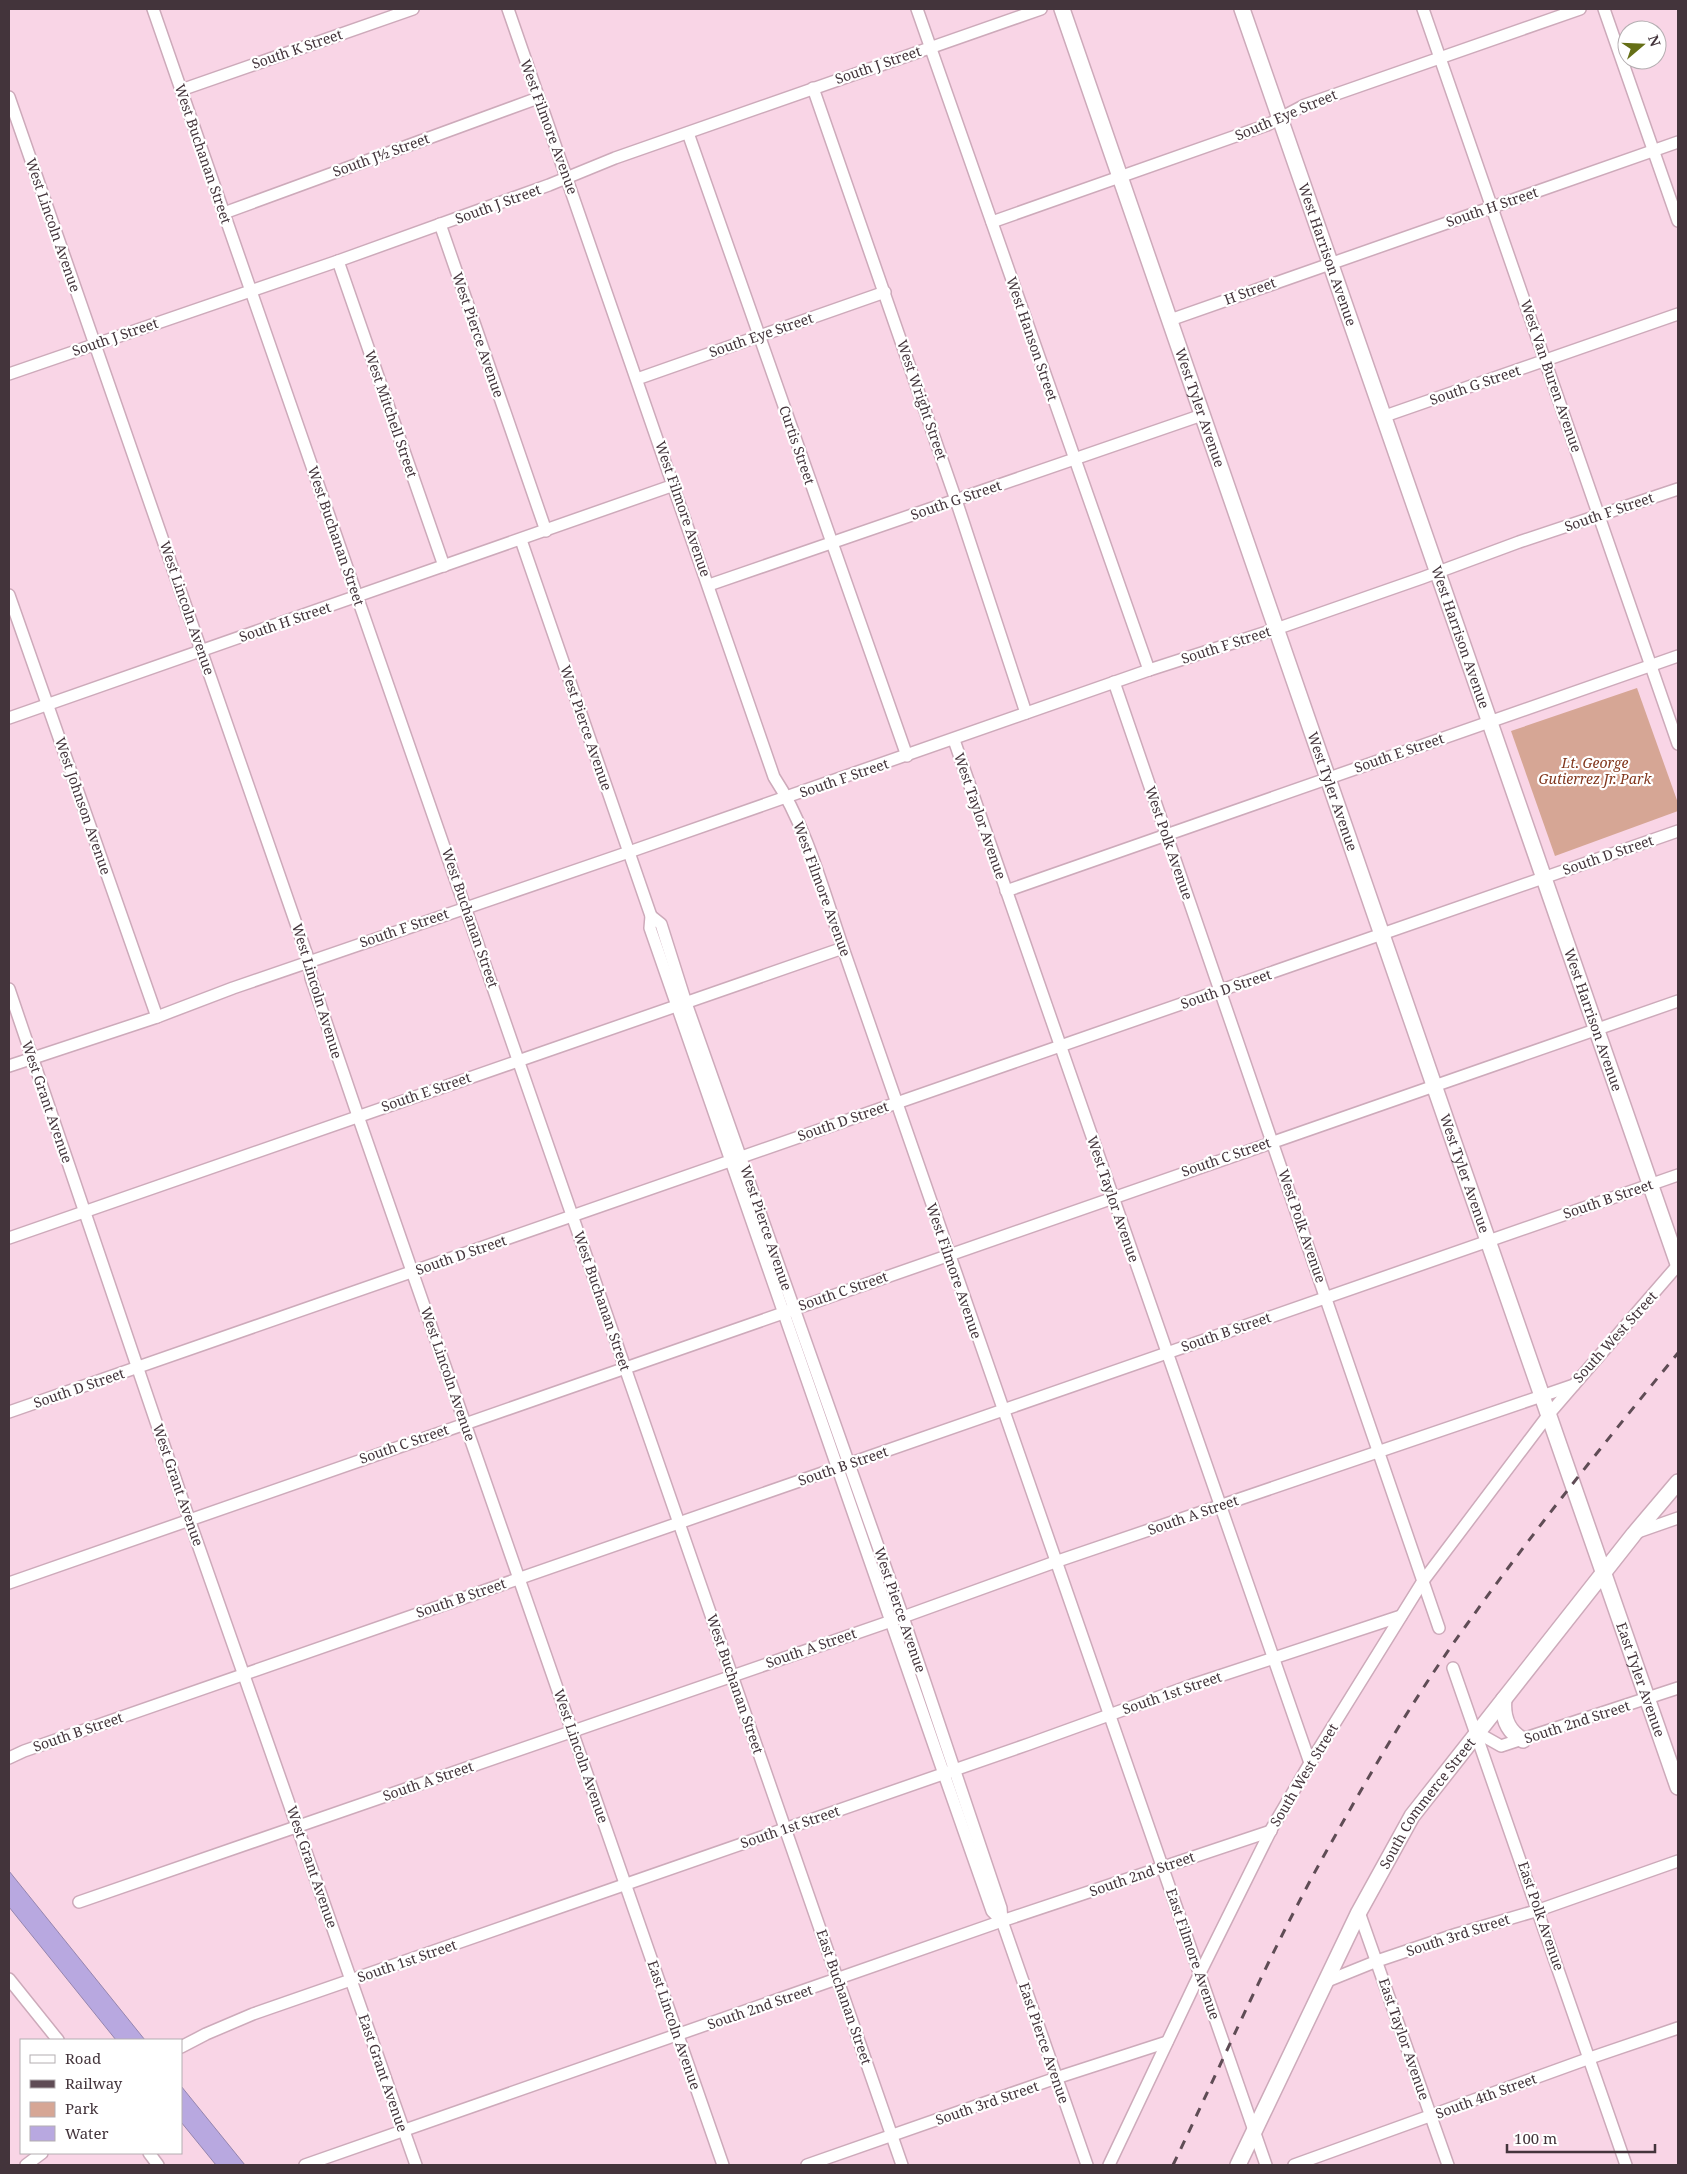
<svg xmlns="http://www.w3.org/2000/svg" width="1687" height="2174" font-family="'Noto Serif',serif">
  <rect width="100%" height="100%" fill="#f9d5e6"/>
  <path fill="#d6a695" d="M1637 688 1678 803V811L1555 856 1511 731Z"/>
  <g fill="#b8a8e0" stroke="#9585ae">
    <path d="M9 1871 145 2040H116L9 1907Z"/>
    <path d="M181 2086 245 2165H216L181 2122Z"/>
  </g>
  <g fill="none" stroke-linecap="round" stroke-linejoin="round">
    <defs>
      <g id="minor">
        <path d="M153 9 902 2165"/>
        <path d="M508 9 774 777C806 825 824 893 843 948L1266 2165"/>
        <path d="M917 9 1149 670"/>
        <path d="M1423 9 1678 744"/>
        <path d="M1604 9 1678 221"/>
        <path d="M813 88 956 500 1026 713"/>
        <path d="M181 90 413 9"/>
        <path d="M9 97 309 961 311 978 358 1116 723 2165"/>
        <path d="M688 133 907 756"/>
        <path d="M224 213 538 98"/>
        <path d="M992 222 1267 125 1305 105 1580 9"/>
        <path d="M440 224 546 531"/>
        <path d="M338 261 444 566"/>
        <path d="M1170 320 1678 142"/>
        <path d="M9 374 338 261 549 185 615 158 1041 9"/>
        <path d="M637 379 885 292"/>
        <path d="M1385 416 1678 314"/>
        <path d="M521 540 651 916 650 928 944 1774 992 1911 1002 1921"/>
        <path d="M709 585 1202 415"/>
        <path d="M9 595 157 1017"/>
        <path d="M1114 682 1439 1628"/>
        <path d="M9 718 674 485"/>
        <path d="M954 740 1310 1763"/>
        <path d="M1006 891 1678 656"/>
        <path d="M651 916 661 924 686 1003 903 1617 1001 1908 1002 1921 1087 2165"/>
        <path d="M9 989 189 1519 416 2165"/>
        <path d="M9 1066 157 1017 233 988 629 852 1149 670 1276 629 1422 578 1519 542 1678 489"/>
        <path d="M9 1238 843 948"/>
        <path d="M9 1412 1678 831"/>
        <path d="M1635 1533 1678 1518"/>
        <path d="M9 1583 1678 1001"/>
        <path d="M1453 1668 1626 2165"/>
        <path d="M1478 1733 1501 1746 1678 1688"/>
        <path d="M9 1758 24 1751 1678 1175"/>
        <path d="M79 1902 903 1617 1055 1562 1574 1385 1678 1265"/>
        <path d="M1359 1912 1448 2165"/>
        <path d="M9 1979 58 2040"/>
        <path d="M1325 1982 1377 1961 1457 1934 1539 1910 1678 1861"/>
        <path d="M181 2047 206 2034 253 2014 1029 1744 1192 1685 1401 1616"/>
        <path d="M149 2153 158 2165"/>
        <path d="M26 2165 42 2153"/>
        <path d="M305 2165 1002 1921 1271 1831"/>
        <path d="M807 2165 1056 2078 1167 2042"/>
        <path d="M1109 2165 1200 1973 1272 1828 1310 1763 1423 1581 1549 1414 1574 1385"/>
        <path d="M1294 2165 1590 2058 1678 2028"/>
      </g>
      <g id="major">
        <path id="s1" d="M1062 9C1267 601 1471 1195 1678 1787"/>
        <path id="s2" d="M1242 9 1678 1264"/>
        <path d="M1504 1699C1502 1717 1507 1731 1523 1740"/>
        <path id="s3" d="M1238 2165 1359 1912 1412 1816 1634 1534 1678 1482"/>
      </g>
    </defs>
    <use href="#minor" stroke="#cdaaba" stroke-width="14"/>
    <use href="#major" stroke="#cdaaba" stroke-width="18"/>
    <use href="#minor" stroke="#fff" stroke-width="11"/>
    <use href="#major" stroke="#fff" stroke-width="15"/>
    <path stroke="#5f4c55" stroke-width="3" stroke-dasharray="9 9" stroke-linecap="butt" d="M1173 2165C1226 2055 1274 1942 1335 1836 1375 1765 1417 1693 1465 1627 1532 1533 1605 1442 1678 1353"/>
  </g>
  <g text-anchor="middle" stroke-width="4.5" stroke-linejoin="round" paint-order="stroke">
    <g font-size="14" fill="#43343b" stroke="#fff">
      <text transform="translate(297 49) rotate(-19)" y="5">South K Street</text>
      <text transform="translate(878 65) rotate(-19)" y="5">South J Street</text>
      <text transform="translate(1286 115) rotate(-23)" y="5">South Eye Street</text>
      <text transform="translate(549 127) rotate(70)" y="5">West Filmore Avenue</text>
      <text transform="translate(203 154) rotate(71)" y="5">West Buchanan Street</text>
      <text transform="translate(381 155) rotate(-20)" y="5">South J½ Street</text>
      <text transform="translate(498 204) rotate(-20)" y="5">South J Street</text>
      <text transform="translate(1492 207) rotate(-19)" y="5">South H Street</text>
      <text transform="translate(53 225) rotate(71)" y="5">West Lincoln Avenue</text>
      <text dy="5" stroke="none"><textPath href="#s2" startOffset="260">West Harrison Avenue</textPath></text>
      <text transform="translate(1250 291) rotate(-20)" y="5">H Street</text>
      <text transform="translate(478 335) rotate(71)" y="5">West Pierce Avenue</text>
      <text transform="translate(761 335) rotate(-19)" y="5">South Eye Street</text>
      <text transform="translate(115 337) rotate(-19)" y="5">South J Street</text>
      <text transform="translate(1032 339) rotate(71)" y="5">West Hanson Street</text>
      <text transform="translate(1551 376) rotate(71)" y="5">West Van Buren Avenue</text>
      <text transform="translate(1475 385) rotate(-19)" y="5">South G Street</text>
      <text transform="translate(922 400) rotate(71)" y="5">West Wright Street</text>
      <text dy="5" stroke="none"><textPath href="#s1" startOffset="422">West Tyler Avenue</textPath></text>
      <text transform="translate(391 414) rotate(71)" y="5">West Mitchell Street</text>
      <text transform="translate(797 445) rotate(71)" y="5">Curtis Street</text>
      <text transform="translate(956 500) rotate(-19)" y="5">South G Street</text>
      <text transform="translate(683 509) rotate(71)" y="5">West Filmore Avenue</text>
      <text transform="translate(1609 512) rotate(-19)" y="5">South F Street</text>
      <text transform="translate(336 536) rotate(71)" y="5">West Buchanan Street</text>
      <text transform="translate(187 608) rotate(71)" y="5">West Lincoln Avenue</text>
      <text transform="translate(285 622) rotate(-19)" y="5">South H Street</text>
      <text dy="5" stroke="none"><textPath href="#s2" startOffset="665">West Harrison Avenue</textPath></text>
      <text transform="translate(1226 645) rotate(-18)" y="5">South F Street</text>
      <text transform="translate(586 728) rotate(71)" y="5">West Pierce Avenue</text>
      <text transform="translate(1399 753) rotate(-19)" y="5">South E Street</text>
      <text transform="translate(844 778) rotate(-19)" y="5">South F Street</text>
      <text dy="5" stroke="none"><textPath href="#s1" startOffset="828">West Tyler Avenue</textPath></text>
      <text transform="translate(83 806) rotate(71)" y="5">West Johnson Avenue</text>
      <text transform="translate(980 816) rotate(71)" y="5">West Taylor Avenue</text>
      <text transform="translate(1169 843) rotate(71)" y="5">West Polk Avenue</text>
      <text transform="translate(1608 855) rotate(-19)" y="5">South D Street</text>
      <text transform="translate(822 889) rotate(70)" y="5">West Filmore Avenue</text>
      <text transform="translate(470 918) rotate(71)" y="5">West Buchanan Street</text>
      <text transform="translate(404 928) rotate(-19)" y="5">South F Street</text>
      <text transform="translate(1226 989) rotate(-19)" y="5">South D Street</text>
      <text transform="translate(317 991) rotate(73)" y="5">West Lincoln Avenue</text>
      <text dy="5" stroke="none"><textPath href="#s2" startOffset="1070">West Harrison Avenue</textPath></text>
      <text transform="translate(426 1092) rotate(-19)" y="5">South E Street</text>
      <text transform="translate(47 1102) rotate(71)" y="5">West Grant Avenue</text>
      <text transform="translate(843 1121) rotate(-19)" y="5">South D Street</text>
      <text transform="translate(1226 1157) rotate(-19)" y="5">South C Street</text>
      <text dy="5" stroke="none"><textPath href="#s1" startOffset="1232">West Tyler Avenue</textPath></text>
      <text transform="translate(1113 1199) rotate(71)" y="5">West Taylor Avenue</text>
      <text transform="translate(1608 1199) rotate(-19)" y="5">South B Street</text>
      <text transform="translate(1302 1226) rotate(71)" y="5">West Polk Avenue</text>
      <text transform="translate(766 1228) rotate(71)" y="5">West Pierce Avenue</text>
      <text transform="translate(461 1255) rotate(-19)" y="5">South D Street</text>
      <text transform="translate(954 1271) rotate(71)" y="5">West Filmore Avenue</text>
      <text transform="translate(843 1291) rotate(-19)" y="5">South C Street</text>
      <text transform="translate(602 1301) rotate(71)" y="5">West Buchanan Street</text>
      <text transform="translate(1226 1332) rotate(-19)" y="5">South B Street</text>
      <text transform="translate(1615 1337) rotate(-48)" y="5">South West Street</text>
      <text transform="translate(448 1374) rotate(71)" y="5">West Lincoln Avenue</text>
      <text transform="translate(79 1388) rotate(-19)" y="5">South D Street</text>
      <text transform="translate(404 1444) rotate(-19)" y="5">South C Street</text>
      <text transform="translate(843 1466) rotate(-19)" y="5">South B Street</text>
      <text transform="translate(178 1485) rotate(71)" y="5">West Grant Avenue</text>
      <text transform="translate(1193 1515) rotate(-19)" y="5">South A Street</text>
      <text transform="translate(461 1598) rotate(-19)" y="5">South B Street</text>
      <text transform="translate(900 1610) rotate(71)" y="5">West Pierce Avenue</text>
      <text transform="translate(811 1648) rotate(-19)" y="5">South A Street</text>
      <text dy="5" stroke="none"><textPath href="#s1" startOffset="1768">East Tyler Avenue</textPath></text>
      <text transform="translate(735 1684) rotate(71)" y="5">West Buchanan Street</text>
      <text transform="translate(1172 1693) rotate(-19)" y="5">South 1st Street</text>
      <text transform="translate(1577 1722) rotate(-18)" y="5">South 2nd Street</text>
      <text transform="translate(78 1732) rotate(-19)" y="5">South B Street</text>
      <text transform="translate(581 1756) rotate(71)" y="5">West Lincoln Avenue</text>
      <text transform="translate(1304 1775) rotate(-59)" y="5">South West Street</text>
      <text transform="translate(428 1781) rotate(-19)" y="5">South A Street</text>
      <text dy="5" stroke="none"><textPath href="#s3" startOffset="409">South Commerce Street</textPath></text>
      <text transform="translate(790 1827) rotate(-19)" y="5">South 1st Street</text>
      <text transform="translate(312 1867) rotate(71)" y="5">West Grant Avenue</text>
      <text transform="translate(1142 1874) rotate(-19)" y="5">South 2nd Street</text>
      <text transform="translate(1541 1916) rotate(71)" y="5">East Polk Avenue</text>
      <text transform="translate(1458 1935) rotate(-18)" y="5">South 3rd Street</text>
      <text transform="translate(1193 1954) rotate(71)" y="5">East Filmore Avenue</text>
      <text transform="translate(407 1961) rotate(-19)" y="5">South 1st Street</text>
      <text transform="translate(844 1997) rotate(71)" y="5">East Buchanan Street</text>
      <text transform="translate(760 2007) rotate(-19)" y="5">South 2nd Street</text>
      <text transform="translate(674 2025) rotate(71)" y="5">East Lincoln Avenue</text>
      <text transform="translate(1404 2039) rotate(71)" y="5">East Taylor Avenue</text>
      <text transform="translate(1044 2043) rotate(71)" y="5">East Pierce Avenue</text>
      <text transform="translate(383 2073) rotate(71)" y="5">East Grant Avenue</text>
      <text transform="translate(1486 2096) rotate(-20)" y="5">South 4th Street</text>
      <text transform="translate(987 2103) rotate(-19)" y="5">South 3rd Street</text>
    </g>
    <g font-size="14" font-style="italic" fill="#81361c" stroke="#fff">
      <text x="1595" y="768">Lt. George<tspan x="1595" dy="16">Gutierrez Jr. Park</tspan></text>
    </g>
  </g>
  <rect width="1687" height="2174" fill="none" stroke="#43343b" stroke-width="20"/>
  <rect x="20" y="2039" width="162" height="115" fill="#ffffff" stroke="#b4aeb1"/>
  <rect x="30" y="2055" width="25" height="8" fill="#ffffff" stroke="#b4aeb1"/>
  <text x="65" y="2064" font-size="15" fill="#43343b">Road</text>
  <rect x="30" y="2080" width="25" height="8" fill="#5f4c55" stroke="#b4aeb1"/>
  <text x="65" y="2089" font-size="15" fill="#43343b">Railway</text>
  <rect x="30" y="2102" width="25" height="15" fill="#d6a695" stroke="#b4aeb1"/>
  <text x="65" y="2114" font-size="15" fill="#43343b">Park</text>
  <rect x="30" y="2126" width="25" height="15" fill="#b8a8e0" stroke="#b4aeb1"/>
  <text x="65" y="2139" font-size="15" fill="#43343b">Water</text>
  <g transform="translate(1642 45) rotate(71)"><circle r="24" fill="#ffffff" stroke="#b4aeb1"/>
  <path d="M0-4L9 19L0 12L-9 19Z" fill="#656f16"/>
  <text y="-8" font-size="14" font-weight="bold" text-anchor="middle" fill="#43343b">N</text>
  </g>
  <path d="M1507 2144v8h148v-8" fill="none" stroke="#43343b" stroke-width="2.5"/>
  <text x="1514" y="2144" font-size="15" fill="#43343b" stroke="#ffffff" stroke-width="4" paint-order="stroke">100 m</text>
</svg>
